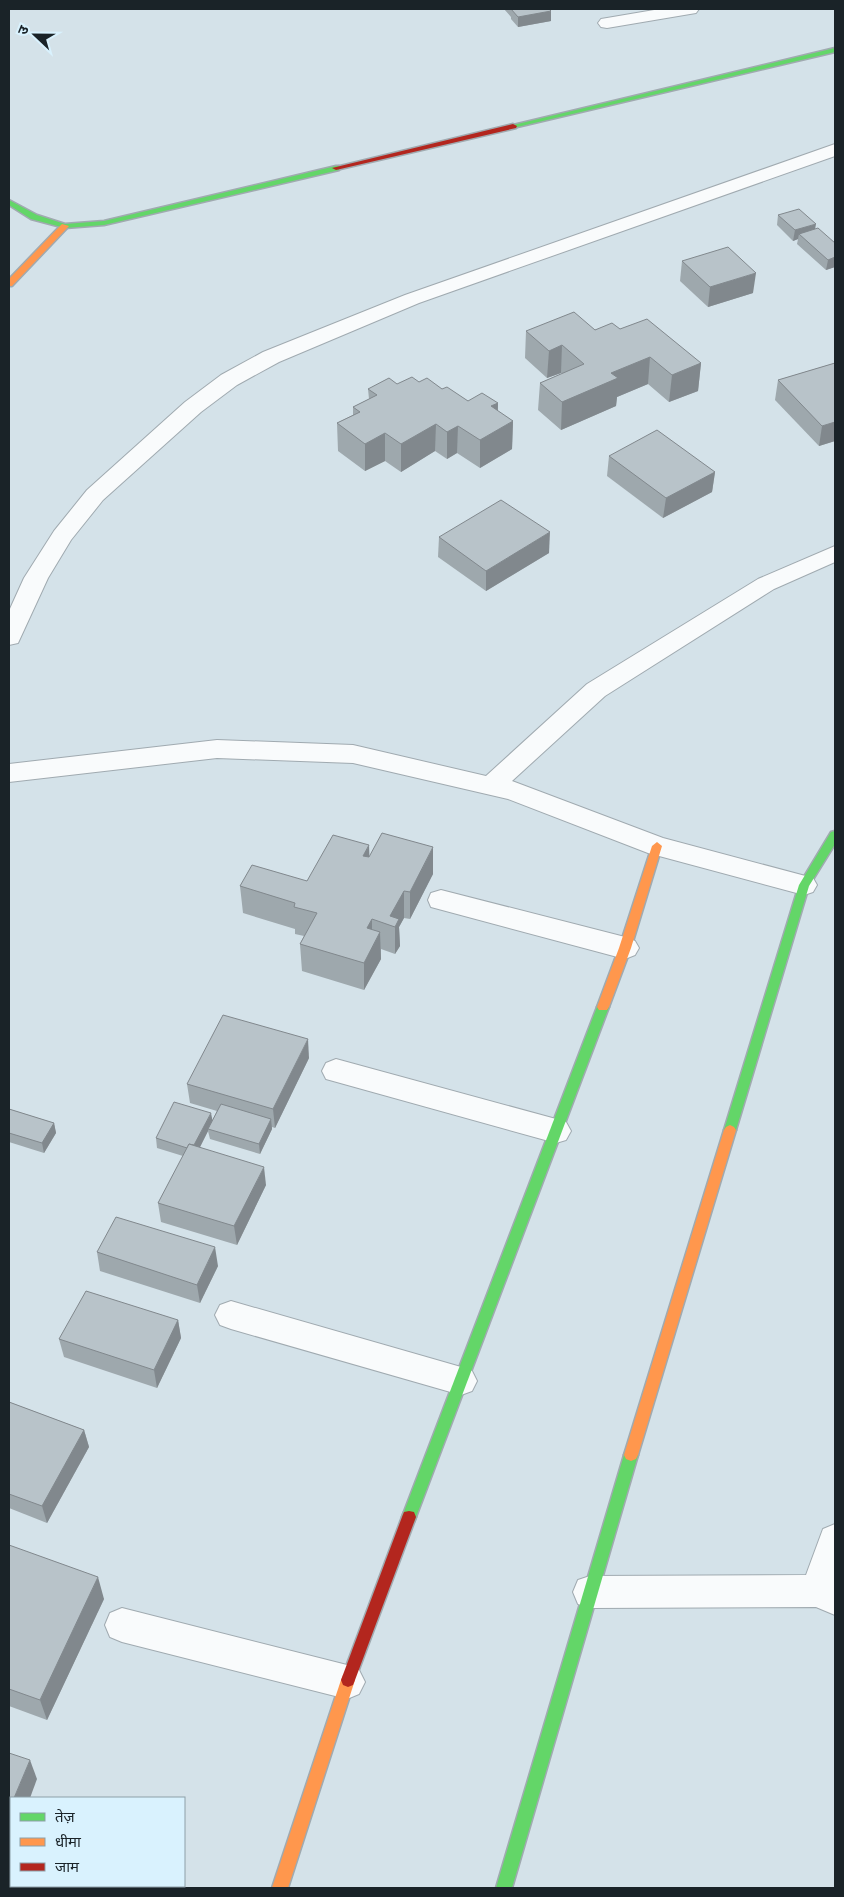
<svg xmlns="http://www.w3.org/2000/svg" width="844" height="1897" font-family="'Fira Sans Condensed','Noto Sans Devanagari',sans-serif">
  <rect width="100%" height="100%" fill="#d4e2e9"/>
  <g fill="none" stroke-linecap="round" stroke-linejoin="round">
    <defs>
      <g id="street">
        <path d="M660 9H699L696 13 690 14 607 28 601 27 598 23 601 19 607 18Z"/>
        <path d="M835 144V156L419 303 279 362 237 385 201 412 103 500 71 540 48 578 18 643 9 645V611L24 578 54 531 87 490 185 402 221 375 263 352 405 295Z"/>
        <path d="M835 546V562L774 589 605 696 512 781 663 838 813 878 817 885 813 892 804 895 648 853 508 799 353 763 217 758 9 782V764L217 740 353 745 486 776 587 684 758 579Z"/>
        <path d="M441 890 625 937 635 941 639 948 635 955 625 959 431 907 428 900 431 893Z"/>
        <path d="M336 1059 556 1119 566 1122 571 1131 566 1140 556 1143 326 1079 322 1071 326 1063Z"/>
        <path d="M231 1301 461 1367 472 1371 477 1381 472 1391 461 1395 231 1329 220 1325 215 1315 220 1305Z"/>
        <path d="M835 1524V1615L816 1607 590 1608 578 1604 573 1592 578 1580 590 1576 806 1575 823 1529Z"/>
        <path d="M122 1608 347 1665 359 1670 365 1682 359 1694 347 1699 122 1642 110 1637 105 1625 110 1613Z"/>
      </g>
      <g id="fast">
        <path d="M835 48V52L513 128 509 126Z"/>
        <path d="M336 166H339V170L104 225 65 228 31 219 9 205V200L37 215 65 224 104 221Z"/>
        <path d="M835 831V844L809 886 736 1130 734 1133 730 1135 726 1133 724 1130 799 885 831 832Z"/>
        <path d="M603 1002 607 1004 609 1007 416 1517 414 1522 409 1523 404 1522 402 1517 597 1007 599 1004Z"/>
        <path d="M631 1449 636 1451 638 1455 512 1888H496L624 1455 626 1451Z"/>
      </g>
      <g id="slow">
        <path d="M62 224 69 226 12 286H9V279Z"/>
        <path d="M657 842 662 846 631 948 609 1007 607 1010H599L597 1007 619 948 652 846Z"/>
        <path d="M730 1125 734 1127 736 1130 638 1455 636 1459 631 1461 626 1459 624 1455 724 1130 726 1127Z"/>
        <path d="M348 1673 353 1675 355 1680 288 1888H272L341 1680 343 1675Z"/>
      </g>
      <g id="jam">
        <path d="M513 124 517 126 516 128 336 170 332 168Z"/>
        <path d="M409 1511 414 1512 416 1517 355 1680 353 1685 348 1687 343 1685 341 1680 402 1517 404 1512Z"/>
      </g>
    </defs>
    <use href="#street" stroke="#a0aab0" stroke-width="2"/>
    <use href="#fast" stroke="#a0aab0" stroke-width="3"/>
    <use href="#slow" stroke="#a0aab0" stroke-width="3"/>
    <use href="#jam" stroke="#a0aab0" stroke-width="3"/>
    <use href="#street" fill="#f9fbfc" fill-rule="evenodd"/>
    <use href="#fast" fill="#63d668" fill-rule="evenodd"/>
    <use href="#slow" fill="#ff974d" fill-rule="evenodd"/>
    <use href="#jam" fill="#b3261e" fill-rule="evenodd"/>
  </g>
  <g fill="#9ea8ad">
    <path d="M504 9H549L551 21 518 27 511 19V17Z"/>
    <path d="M778 215 815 229 835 243V267L826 270 797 244 798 239 793 241 777 225Z"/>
    <path d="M682 261 753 293 708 307 680 281Z"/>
    <path d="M620 329 701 363 698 391 669 402 648 384 617 397 616 406 561 430 538 410 540 383 562 374 561 373 547 378 525 358 526 331Z"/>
    <path d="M835 363V441L819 446 775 400 778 380Z"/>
    <path d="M419 382 442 389 468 401 498 403V411L513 421 512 449 480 468 457 453 447 459 435 451 401 472 385 461 365 471 338 451 337 423 353 415V407L369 399 368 389Z"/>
    <path d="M609 456 715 472 712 492 663 518 607 476Z"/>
    <path d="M439 537 549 553 486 591 438 557Z"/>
    <path d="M369 857 433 874 410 919 404 918 399 927 400 946 395 954 381 949V959L364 990 302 971 300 944 304 936 295 934V929L243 913 240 886 307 881Z"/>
    <path d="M309 1058 275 1128 272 1127V1129L260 1154 210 1139 208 1131 200 1147 266 1185 237 1245 161 1222 158 1203 183 1156 157 1148 156 1138 212 1121 217 1111 190 1103 187 1084Z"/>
    <path d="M9 1109 54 1123 56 1133 44 1153 9 1142Z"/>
    <path d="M97 1252 218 1266 200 1303 100 1271Z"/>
    <path d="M178 1320 181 1338 157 1388 64 1357 59 1339Z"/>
    <path d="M9 1402 84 1430 89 1447 47 1523 9 1508Z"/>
    <path d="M9 1545 104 1599 47 1720 9 1706Z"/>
  </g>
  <g fill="#81888d">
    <path d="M551 11V21L518 27V17Z"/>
    <path d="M816 224 814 235 799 234 798 239 793 241 795 230Z"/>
    <path d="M835 257V267L826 270 828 260Z"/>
    <path d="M756 273 753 293 708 307 710 287Z"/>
    <path d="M562 345 561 373 547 378 549 351Z"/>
    <path d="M650 357 648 384 617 397 616 406 561 430 562 402 611 373Z"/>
    <path d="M701 363 698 391 669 402 672 375Z"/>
    <path d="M498 403 497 431 491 406Z"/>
    <path d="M513 421 512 449 480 468V440Z"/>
    <path d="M835 422V441L819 446 822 426Z"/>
    <path d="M436 424 435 451 401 472V444Z"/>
    <path d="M458 426 457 453 447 459V432Z"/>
    <path d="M385 433V461L365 471V444Z"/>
    <path d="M715 472 712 492 663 518 666 498Z"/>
    <path d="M550 532 549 553 486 591V571Z"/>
    <path d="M369 845 370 872 363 856Z"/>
    <path d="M433 847V874L410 919V892Z"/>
    <path d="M404 891V918L399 927 400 946 395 954V927L390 916Z"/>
    <path d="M372 919V946L367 928Z"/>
    <path d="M380 932 381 959 364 990V963Z"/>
    <path d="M308 1039 309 1058 275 1128 273 1109Z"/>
    <path d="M211 1113 213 1123 208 1129V1131L194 1159 192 1149Z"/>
    <path d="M271 1119 272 1129 260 1154 259 1144Z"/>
    <path d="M54 1123 56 1133 44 1153 42 1143Z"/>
    <path d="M264 1167 266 1185 237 1245 234 1226Z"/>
    <path d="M215 1247 218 1266 200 1303 197 1285Z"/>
    <path d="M178 1320 181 1338 157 1388 154 1370Z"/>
    <path d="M84 1430 89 1447 47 1523 42 1506Z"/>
    <path d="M98 1577 104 1599 47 1720 40 1700Z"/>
    <path d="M30 1760 37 1779 30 1798H14Z"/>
    <path d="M11 1805V1844L9 1850V1811Z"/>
  </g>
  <g fill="#b8c3c9" stroke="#81888d">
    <path d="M511 9H549L551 11 518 17Z"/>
    <path d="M799 209 816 224 795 230 778 215Z"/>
    <path d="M818 228 835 243V257L828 260 799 234Z"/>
    <path d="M728 247 756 273 710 287 682 261Z"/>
    <path d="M574 312 595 330 612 323 620 329 647 319 701 363 672 375 650 357 611 373 618 378 562 402 540 383 584 364 562 345 549 351 526 331Z"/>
    <path d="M835 363V422L822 426 778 380Z"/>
    <path d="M412 377 419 382 427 378 442 389 447 387 468 401 482 393 498 403 491 406 513 421 480 440 458 426 447 432 436 424 401 444 385 433 365 444 337 423 360 412 353 407 377 395 368 389 389 378 397 384Z"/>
    <path d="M657 430 715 472 666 498 609 456Z"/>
    <path d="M501 500 550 532 486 571 439 537Z"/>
    <path d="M382 833 433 847 410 892 404 891 390 916 399 919 395 927 372 919 367 928 380 932 364 963 300 944 317 913 294 907 295 903 240 886 252 865 307 881 333 835 369 845 363 856 369 857Z"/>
    <path d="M223 1015 308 1039 273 1109 187 1084Z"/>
    <path d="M174 1102 211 1113 194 1145 189 1144 187 1148 156 1138Z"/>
    <path d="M221 1104 271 1119 259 1144 208 1129Z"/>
    <path d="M9 1109 54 1123 42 1143 9 1133Z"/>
    <path d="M189 1144 264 1167 234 1226 158 1203Z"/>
    <path d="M116 1217 215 1247 197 1285 97 1252Z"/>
    <path d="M86 1291 178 1320 154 1370 59 1339Z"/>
    <path d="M9 1402 84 1430 42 1506 9 1494Z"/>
    <path d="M9 1545 98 1577 40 1700 9 1689Z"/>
    <path d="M9 1753 30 1760 14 1798H11V1805L9 1811Z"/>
  </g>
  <rect width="844" height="1897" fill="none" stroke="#1a2328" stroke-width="20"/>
  <rect x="10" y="1797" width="175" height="90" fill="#d9f2fe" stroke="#8d9fa8"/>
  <rect x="20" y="1813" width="25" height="8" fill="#63d668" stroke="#8d9fa8"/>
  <text x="55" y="1822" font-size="15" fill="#1a2328">तेज़</text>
  <rect x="20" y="1838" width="25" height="8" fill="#ff974d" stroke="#8d9fa8"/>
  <text x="55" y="1847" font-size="15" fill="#1a2328">धीमा</text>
  <rect x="20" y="1863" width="25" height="8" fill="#b3261e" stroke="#8d9fa8"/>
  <text x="55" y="1872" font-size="15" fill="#1a2328">जाम</text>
  <g transform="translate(35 35) rotate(292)" stroke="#d9f2fe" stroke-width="4" paint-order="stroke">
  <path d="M0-4L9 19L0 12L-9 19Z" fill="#1a2328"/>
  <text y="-8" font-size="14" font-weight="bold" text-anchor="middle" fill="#1a2328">उ</text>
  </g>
</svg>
